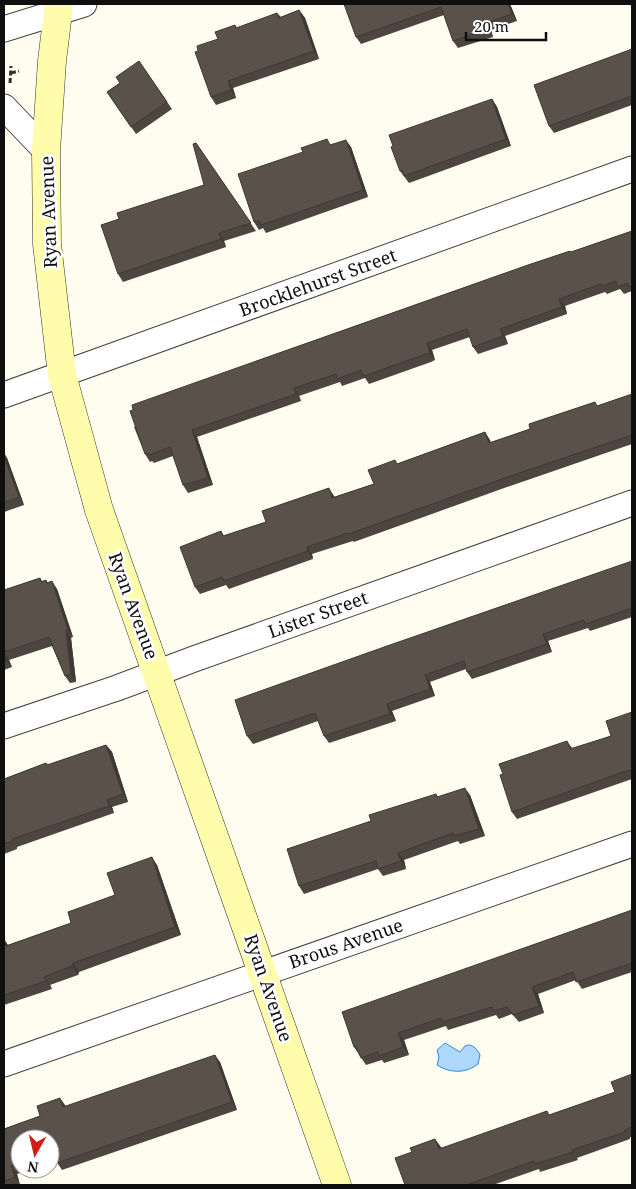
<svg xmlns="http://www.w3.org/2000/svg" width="636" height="1189" font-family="'Noto Serif',serif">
  <rect width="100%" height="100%" fill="#fffdf0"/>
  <path fill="#afd9fc" stroke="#2e88db" d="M445 1043 460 1052C462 1050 463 1048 465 1046 471 1042 478 1050 480 1055L478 1064C465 1074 450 1073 437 1065L439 1057 437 1050Z"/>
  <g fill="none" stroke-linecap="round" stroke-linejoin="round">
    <defs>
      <g id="street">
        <path d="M4 29 84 4"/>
        <path d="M4 107 46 151"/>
        <path d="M4 395 632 169"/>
        <path d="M4 726 117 688 194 659 632 503"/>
        <path d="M4 1064 632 844"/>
      </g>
      <path id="secondary" d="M59 4 52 61 46 151 47 244 62 375 99 510 337 1185"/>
    </defs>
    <use href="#street" stroke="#424242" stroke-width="27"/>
    <use href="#secondary" stroke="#313131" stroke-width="29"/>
    <g stroke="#313131" stroke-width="3" stroke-dasharray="5 2.5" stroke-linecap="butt">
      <path d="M11 73 19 71"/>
      <path d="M10 83 11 66"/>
    </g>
    <use href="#street" stroke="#fff" stroke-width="25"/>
    <use href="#secondary" stroke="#fffdab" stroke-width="28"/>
  </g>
  <g fill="#4d4640">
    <path d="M344 4H510L517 21 491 30 493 37 458 48 453 41 444 15 361 44 356 37Z"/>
    <path d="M299 10 305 18 319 59 233 88 236 98 216 105 211 97 198 51 218 39 235 25 237 28 277 13 281 17Z"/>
    <path d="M632 49V105L554 133 549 126Z"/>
    <path d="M139 61 172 109 136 134 107 92 120 83Z"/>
    <path d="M492 99 497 107 511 146 409 183 400 171Z"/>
    <path d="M196 143 256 231 224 241 226 247 123 282 118 274 119 219 204 185Z"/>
    <path d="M331 145 351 147 368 197 266 233 263 228 259 230 254 222Z"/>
    <path d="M632 231V292V291L624 294 620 289 607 294 605 292 565 306 567 314 505 336 508 344 478 354 473 347 470 337 432 350 435 360 431 362 369 384 365 378 342 386 340 382 299 396 301 401 197 437 213 485 188 493 183 485 173 456 154 463 152 461 150 462 145 454 134 427 571 252Z"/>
    <path d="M632 394V444L507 487 354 542 353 541 312 554 313 559 229 589 226 585 200 594 195 587 221 531 224 536 266 522 334 496V497L374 484 397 464 485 432 491 443Z"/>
    <path d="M4 453 7 458 24 505 4 512Z"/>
    <path d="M632 561V617L590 631 588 628 548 641 552 652 472 679 467 672 466 669 430 682 435 696 392 711 396 721 329 743 324 736 318 721 253 744 247 736Z"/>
    <path d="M40 578 42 581 48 582 57 589 73 637 71 638 76 682 70 683 65 676 52 646 9 660 12 667 4 670V590Z"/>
    <path d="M632 712V779L517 819 512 812 573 749 611 736Z"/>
    <path d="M106 745 112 752 128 802 112 807 114 813 17 847V849L4 854V779L46 763 48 765Z"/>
    <path d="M436 794 438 797 470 795 485 836 460 844 458 841 404 860 406 869 383 876 378 869 304 894 299 886 371 821Z"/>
    <path d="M157 865 181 935 79 972 78 975 50 985 52 989 4 1005V939L8 945 71 923 115 895Z"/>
    <path d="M632 910V972L582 989 576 980 538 994 544 1013 519 1022 512 1014 499 1019 496 1015 448 1030 446 1026 404 1040 409 1055 384 1063 382 1060 366 1065 354 1047Z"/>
    <path d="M220 1062 237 1110 62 1170 56 1161 50 1163V1139H20V1169H31L17 1174 20 1185H4V1129L40 1116 65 1105 66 1107Z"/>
    <path d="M632 1074V1137H630V1139L577 1158 578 1160 540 1172 539 1169 493 1185H405L412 1152 441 1148 550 1115 615 1092Z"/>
  </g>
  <g fill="#3e3934">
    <path d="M508 4H510L517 21 512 14Z"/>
    <path d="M299 10 305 18 319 59 314 51Z"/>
    <path d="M486 23 491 30 493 37 488 29Z"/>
    <path d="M228 81 233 88 236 98 231 90Z"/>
    <path d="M492 99 497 107 511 146 506 139Z"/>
    <path d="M346 140 351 147 368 197 363 190Z"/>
    <path d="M219 233 224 241 226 247 221 239Z"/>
    <path d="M559 299 565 306 567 314 562 307Z"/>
    <path d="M500 329 505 336 508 344 503 336Z"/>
    <path d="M427 343 432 350 435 360 430 353Z"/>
    <path d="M294 388 299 396 301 401 296 394Z"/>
    <path d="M192 430 197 437 213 485 208 478Z"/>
    <path d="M485 432 490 440 494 451 489 443Z"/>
    <path d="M4 453 7 458 24 505 19 497 4 456Z"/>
    <path d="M329 488 334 496 337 505 332 498Z"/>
    <path d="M307 547 312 554 313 559 308 551Z"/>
    <path d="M52 581 57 589 73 637 68 630Z"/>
    <path d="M66 630 71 638 76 682 71 674Z"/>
    <path d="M543 634 548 641 552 652 547 644Z"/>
    <path d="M4 652 9 660 12 667 6 660Z"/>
    <path d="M425 675 430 682 435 696 430 689Z"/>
    <path d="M387 704 392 711 396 721 390 714Z"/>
    <path d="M567 741 572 748 576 757 570 749Z"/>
    <path d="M106 745 112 752 128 802 123 794Z"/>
    <path d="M465 788 470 795 485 836 479 829Z"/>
    <path d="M107 800 112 807 114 813 109 806Z"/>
    <path d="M398 853 404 860 406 869 401 861Z"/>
    <path d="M152 857 157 865 181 935 175 927Z"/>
    <path d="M4 939 7 944 11 954 6 946 4 941Z"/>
    <path d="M73 963 79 972 78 975 72 966Z"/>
    <path d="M44 977 50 985 52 989 46 981Z"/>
    <path d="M532 987 538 994 544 1013 539 1006Z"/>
    <path d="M398 1033 404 1040 409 1055 403 1047Z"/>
    <path d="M215 1055 220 1062 237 1110 232 1102Z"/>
    <path d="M60 1098 65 1105 69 1115 63 1107Z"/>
    <path d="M435 1139 441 1147 444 1156 439 1149Z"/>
    <path d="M11 1166 17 1174 20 1185 15 1177Z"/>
  </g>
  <g fill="#59514a" stroke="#3e3934">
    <path d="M344 4H508L512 14 486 23 488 29 453 41 441 7 356 37Z"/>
    <path d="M299 10 314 51 228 81 231 90 211 97 195 52 198 51 197 46 218 39 215 32 235 25 236 28 277 13 279 18Z"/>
    <path d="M632 49V96L549 126 534 85Z"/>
    <path d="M139 61 167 102 131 127 107 92 120 83 116 77Z"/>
    <path d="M492 99 506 139 404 176 402 170 400 171 391 147 393 146 389 135Z"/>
    <path d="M327 139 330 145 346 140 363 190 261 225 259 221 254 222 238 174 303 152 301 148Z"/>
    <path d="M196 143 251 223 219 233 221 239 118 274 101 225 119 219 117 213 204 185 193 144Z"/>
    <path d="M632 231V286L629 287 628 283 618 287 616 281 602 286 601 284 559 299 562 307 500 329 503 336 473 347 467 329 427 343 430 353 426 354 364 376 361 370 337 379 336 374 294 388 296 394 192 430 208 478 183 485 170 447 149 455 148 453 145 454 130 411 133 410 132 405 528 265 570 251 571 252Z"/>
    <path d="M632 394V435L502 479 349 534 348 533 307 547 308 551 224 581 222 577 195 587 180 547 221 531 223 536 266 522 262 511 329 488 332 498 374 484 368 470 395 460 397 464 485 432 489 443 530 429 529 424 595 402 597 406Z"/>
    <path d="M4 456 19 497 4 503Z"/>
    <path d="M632 561V608L585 624 584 620 543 634 547 644 467 672 464 661 425 675 430 689 387 704 390 714 324 736 315 713 247 736 235 700 387 646Z"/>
    <path d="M40 578 41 582 46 580 47 583 52 581 68 630H66L71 674 65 676 49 637 4 652 6 660 4 661V590Z"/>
    <path d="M632 712V770L623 772 512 812 500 775 503 774 499 764 567 741 570 749 611 736 606 721Z"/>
    <path d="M106 745 123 794 107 800 109 806 12 839V841L4 844V779L46 763 47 765Z"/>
    <path d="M465 788 479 829 454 836 453 833 398 853 401 861 378 869 376 861 299 886 287 849 371 821 369 815 436 794 437 797Z"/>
    <path d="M152 857 175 927 73 963 72 966 44 977 46 981 4 995V941L6 946 71 923 68 912 115 895 107 873Z"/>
    <path d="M632 910V963L576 982 573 972 532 987 539 1006 513 1015 507 1007 494 1011 492 1007 443 1022 441 1018 398 1033 403 1047 379 1056 378 1052 361 1058 356 1047H354L342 1012Z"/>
    <path d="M215 1055 232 1102 57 1163 53 1152 50 1154V1139H20V1164L11 1166 15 1177 4 1181V1129L40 1116 37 1106 60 1098 63 1107Z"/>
    <path d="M632 1074V1127L625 1130V1132L572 1150 573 1152 535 1164 534 1161 466 1185H405L395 1158 412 1152 410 1148 435 1139 439 1149 547 1111 549 1115 615 1092 611 1082Z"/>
  </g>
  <g text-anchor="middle" stroke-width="5" stroke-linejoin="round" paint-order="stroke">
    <g font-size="18" fill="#0f0f0f" stroke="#fff">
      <text transform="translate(49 212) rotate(-92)" y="6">Ryan Avenue</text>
      <text transform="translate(318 283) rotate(-20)" y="6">Brocklehurst Street</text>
      <text transform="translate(133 606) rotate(70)" y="6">Ryan Avenue</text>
      <text transform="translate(318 615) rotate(-20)" y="6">Lister Street</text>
      <text transform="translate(346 944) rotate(-19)" y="6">Brous Avenue</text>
      <text transform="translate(268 988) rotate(71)" y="6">Ryan Avenue</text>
    </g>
  </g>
  <rect width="636" height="1189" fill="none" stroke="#0f0f0f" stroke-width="10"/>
  <g transform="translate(35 1154) rotate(188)"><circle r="24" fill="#ffffff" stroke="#9f9f9f"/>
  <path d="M0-4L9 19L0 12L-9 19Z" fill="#ce1e17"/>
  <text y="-8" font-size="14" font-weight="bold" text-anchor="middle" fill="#0f0f0f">N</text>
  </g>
  <path d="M466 32v8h80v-8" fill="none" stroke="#0f0f0f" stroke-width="2.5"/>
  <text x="474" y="32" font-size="15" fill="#0f0f0f" stroke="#ffffff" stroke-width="4" paint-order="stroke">20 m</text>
</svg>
